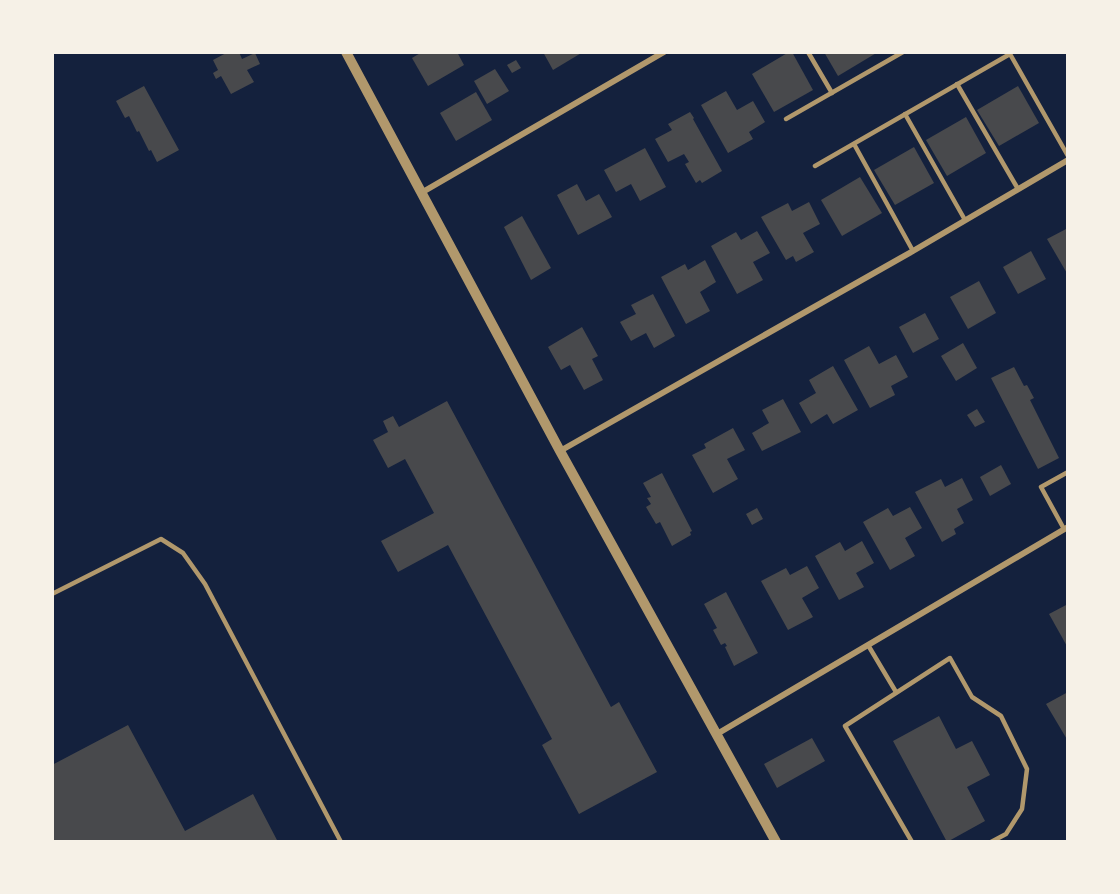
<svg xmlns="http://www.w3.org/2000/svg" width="1120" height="894" font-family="'Work Sans',sans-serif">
  <rect width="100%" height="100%" fill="#14213d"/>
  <g fill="#48494c">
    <path d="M228 52H239L242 59 255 53 260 64 247 70 254 82 231 94 221 76 216 79 213 73 218 70 213 60Z"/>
    <path d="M422 52H457L464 65 428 86 412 58Z"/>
    <path d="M543 52H583L553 70Z"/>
    <path d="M789 52H792L813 90 774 112 752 74Z"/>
    <path d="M824 52H878L838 76Z"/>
    <path d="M516 60 521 68 512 73 507 65Z"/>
    <path d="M495 69 509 91 487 104 474 81Z"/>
    <path d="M144 86 179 150 157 162 151 150 149 151 139 131 137 132 129 116 125 118 116 101Z"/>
    <path d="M1018 86 1039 123 999 146 977 110Z"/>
    <path d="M726 91 737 110 753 101 765 122 749 132 753 139 728 153 701 105Z"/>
    <path d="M476 92 492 120 456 141 440 113Z"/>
    <path d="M690 112 694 118 693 119 722 171 702 183 700 180 696 183 685 164 689 162 684 154 668 162 655 139 672 130 668 124Z"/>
    <path d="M966 117 986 153 947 176 926 140Z"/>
    <path d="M914 147 934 183 895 205 874 170Z"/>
    <path d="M645 148 666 187 640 201 631 184 616 192 604 170Z"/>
    <path d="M860 177 882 213 842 236 821 200Z"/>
    <path d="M577 184 586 201 599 194 612 217 578 235 557 195Z"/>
    <path d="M809 202 820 224 803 233 814 252 796 262 793 256 786 260 761 217 788 203 792 211Z"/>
    <path d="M522 216 551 268 531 280 504 227Z"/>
    <path d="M1068 228V275L1047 239Z"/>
    <path d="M757 231 770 253 753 262 763 280 737 294 711 246 736 232 741 240Z"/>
    <path d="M1031 251 1046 279 1018 294 1003 267Z"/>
    <path d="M705 260 716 282 700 292 710 311 686 324 661 277 685 264 688 270Z"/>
    <path d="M979 281 996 313 968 329 950 297Z"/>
    <path d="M653 294 675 336 654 348 646 333 631 341 620 322 636 314 631 305Z"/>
    <path d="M925 313 939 339 913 353 899 327Z"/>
    <path d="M582 327 598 356 592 359 603 380 584 390 570 365 561 370 548 347Z"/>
    <path d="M963 343 977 368 956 381 941 356Z"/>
    <path d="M869 346 879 364 896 355 908 377 891 386 895 395 870 408 844 360Z"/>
    <path d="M833 366 858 410 833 424 827 414 811 424 799 403 816 393 809 380Z"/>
    <path d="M1014 367 1024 386 1027 385 1034 398 1030 400 1059 458 1038 469 991 378Z"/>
    <path d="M783 399 801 432 762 451 752 433 769 423 762 410Z"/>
    <path d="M447 401 611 707 619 702 657 772 579 814 542 745 552 739 448 545 398 572 381 541 434 513 405 459 388 468 373 440 388 432 383 421 393 416 399 427Z"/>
    <path d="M977 409 985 422 975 427 967 415Z"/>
    <path d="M733 428 745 450 727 459 738 479 713 493 692 455 706 448 704 444Z"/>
    <path d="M1001 465 1011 484 990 496 980 477Z"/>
    <path d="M662 473 692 531 690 532 691 535 672 546 660 522 656 524 646 507 651 504 647 498 651 497 643 483Z"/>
    <path d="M962 478 973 500 957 509 964 523 954 529 956 534 942 542 915 492 941 479 945 487Z"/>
    <path d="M910 507 922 528 905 538 915 556 890 570 863 522 888 508 893 516Z"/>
    <path d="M757 508 763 519 752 525 746 514Z"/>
    <path d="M862 541 874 563 856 573 864 587 839 600 815 556 840 542 845 551Z"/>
    <path d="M807 566 819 588 802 598 813 617 788 630 761 581 786 568 790 575Z"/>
    <path d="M726 592 758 653 734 666 725 647 727 646 725 643 721 645 713 630 717 628 704 604Z"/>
    <path d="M1068 604V648L1049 614Z"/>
    <path d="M1068 692V741L1046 704Z"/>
    <path d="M939 716 956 749 972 741 990 775 967 787 985 821 947 842 893 741Z"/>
    <path d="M128 725 185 831 253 794 278 842H52V765Z"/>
    <path d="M812 738 825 761 777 788 764 764Z"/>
  </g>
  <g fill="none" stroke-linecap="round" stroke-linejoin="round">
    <g stroke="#b1986c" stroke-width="4.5">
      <path d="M808 52 832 93"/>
      <path d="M957 84 1018 189"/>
      <path d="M905 114 965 220"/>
      <path d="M786 119 903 52"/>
      <path d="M854 144 913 251"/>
      <path d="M815 166 1010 54 1068 156"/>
      <path d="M1064 529 1041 487 1068 472"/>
      <path d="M52 594 161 539 183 553 205 584 341 842"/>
      <path d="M868 645 896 692"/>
      <path d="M912 842 845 726 950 658 972 697 1001 716 1027 769 1022 809 1006 834 991 842"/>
    </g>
    <g stroke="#b1986c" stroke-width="6">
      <path d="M421 193 664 52"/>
      <path d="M560 451 913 251 1068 160"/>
      <path d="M717 734 1068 527"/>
    </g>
    <path stroke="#b1986c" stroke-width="10" d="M346 52 560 451 776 842"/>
  </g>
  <rect width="1120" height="894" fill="none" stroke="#f6f1e7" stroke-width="108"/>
</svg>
